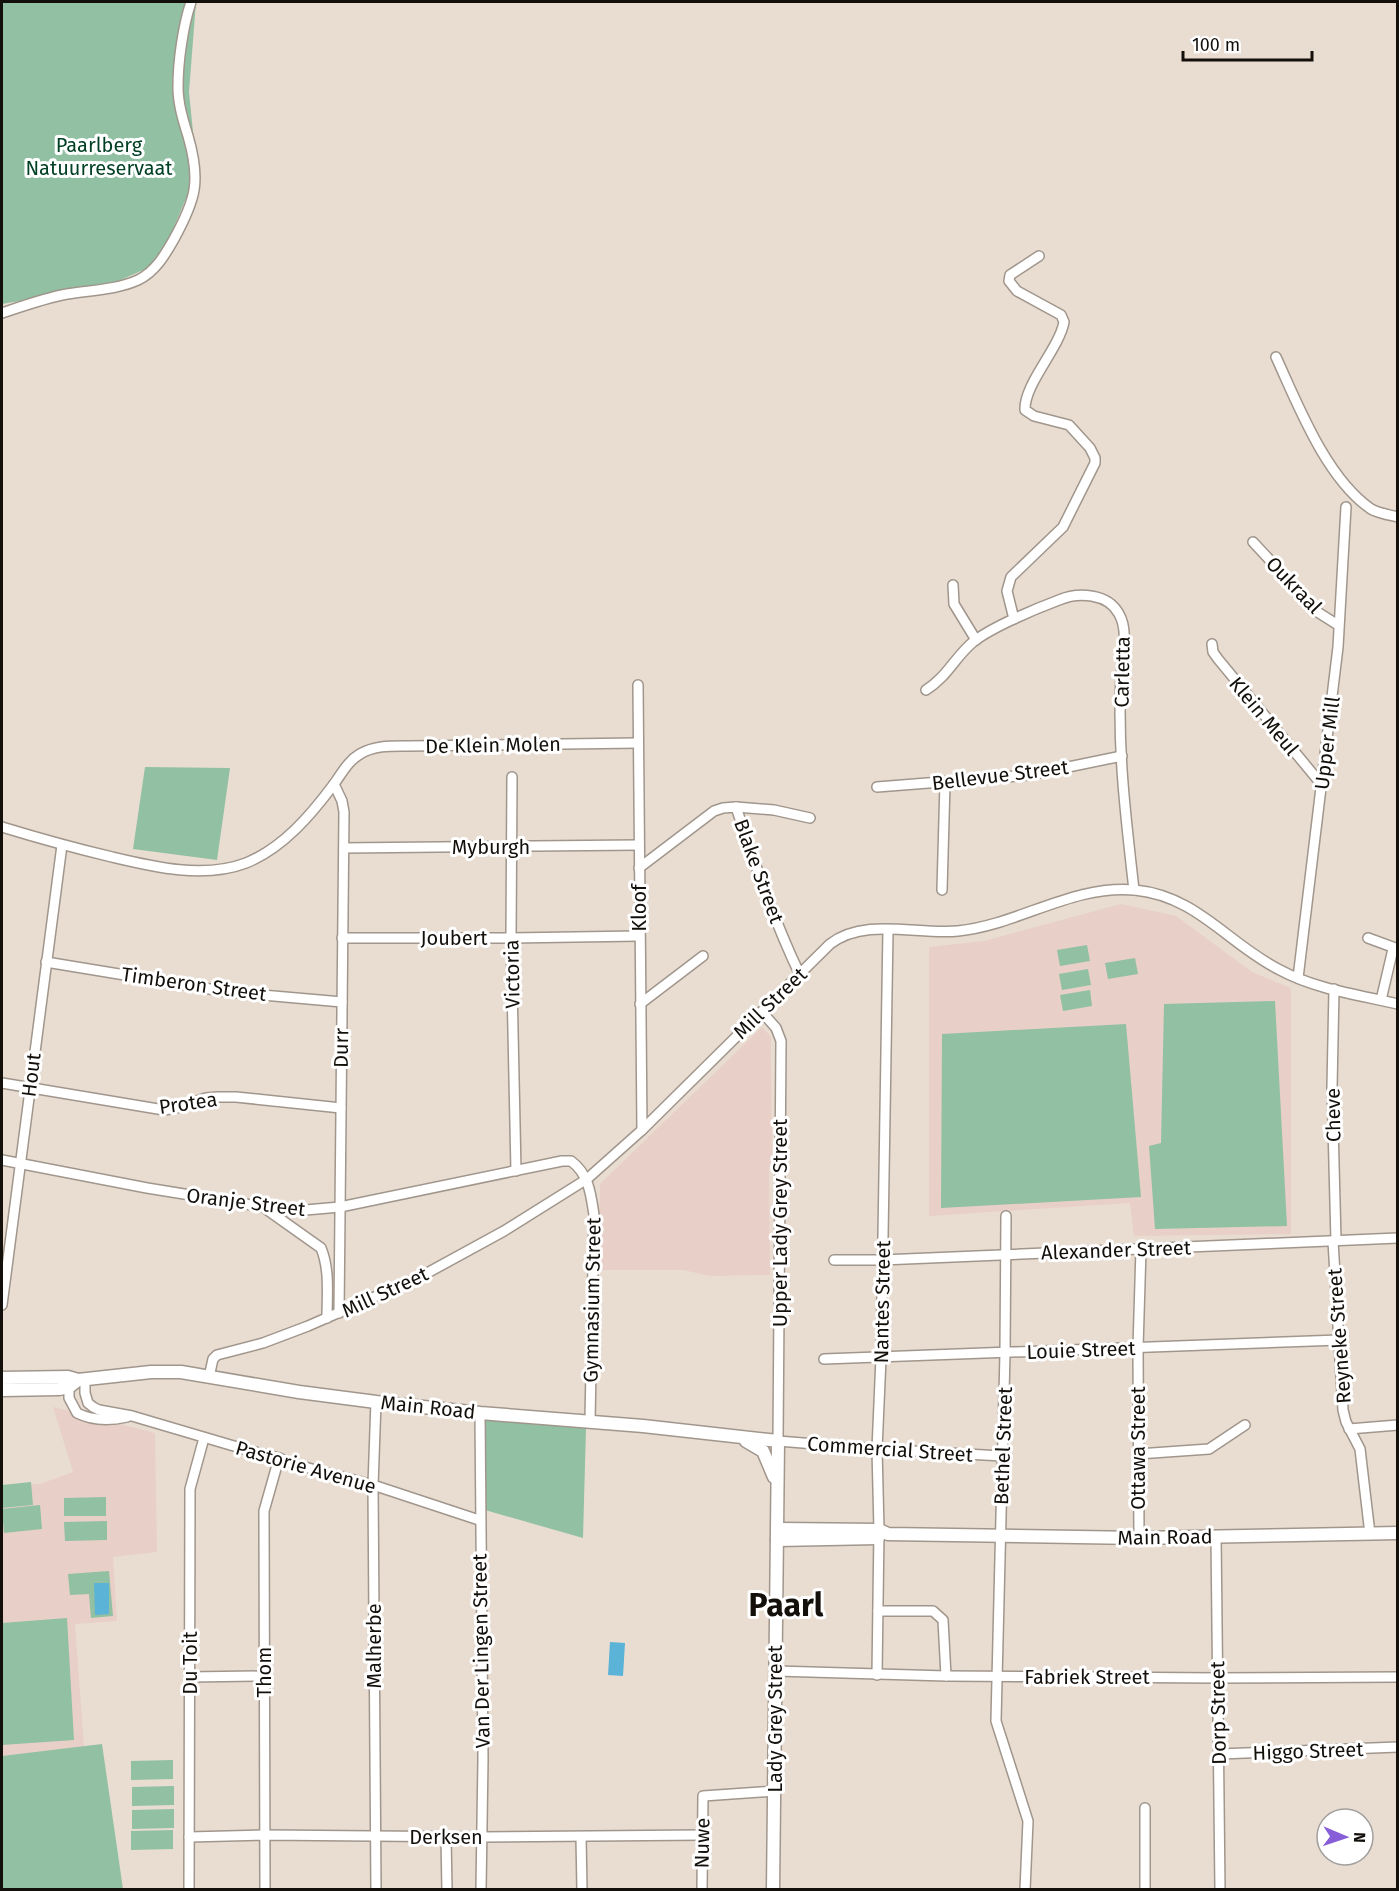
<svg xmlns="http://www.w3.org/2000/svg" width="1399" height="1891" font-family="'Fira Sans',sans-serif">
  <rect width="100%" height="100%" fill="#e9ddd2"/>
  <g fill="#e8cfc7">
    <path d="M1121 904 1176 916 1252 972 1291 988V1234L1134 1236 1130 1203 929 1216V947L984 941Z"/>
    <path d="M762 1027 771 1037V1050L772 1165 769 1167 770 1275 710 1276 683 1270H598L600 1184Z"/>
    <path d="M53 1407 155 1433 157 1552 113 1557 117 1621 75 1624 84 1747 2 1756V1486L40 1484 73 1472Z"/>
  </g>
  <g fill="#91c0a3">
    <path d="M2 2H196L189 92 197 172 159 263 107 286 2 304Z"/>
    <path d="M145 767 230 768 217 860 133 849Z"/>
    <path d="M1087 945 1090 961 1060 966 1057 950Z"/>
    <path d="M1135 958 1138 974 1108 979 1105 963Z"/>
    <path d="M1088 969 1091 985 1062 990 1059 974Z"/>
    <path d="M1090 990 1092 1006 1063 1011 1060 995Z"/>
    <path d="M1275 1001 1287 1226 1155 1229 1149 1146 1161 1143 1164 1004Z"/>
    <path d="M1126 1024 1141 1197 941 1208 942 1034Z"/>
    <path d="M486 1419 586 1428 583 1538 485 1510Z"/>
    <path d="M31 1482 33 1505 2 1508V1485Z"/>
    <path d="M106 1497V1516H64V1498Z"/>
    <path d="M40 1505 42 1529 4 1533 2 1509Z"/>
    <path d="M107 1521V1540L65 1541 64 1522Z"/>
    <path d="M109 1571 113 1616 91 1618 89 1594 70 1595 68 1574Z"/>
    <path d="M67 1618 74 1740 2 1745V1623Z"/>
    <path d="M102 1744 123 1889H2V1756Z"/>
    <path d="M173 1760V1779L131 1780V1761Z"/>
    <path d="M174 1786V1805L132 1806V1787Z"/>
    <path d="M174 1809V1828L132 1829V1810Z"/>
    <path d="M173 1830V1849L131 1850V1831Z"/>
  </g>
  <g fill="#5bb3d7">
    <path d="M94 1583H109V1614L95 1615Z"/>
    <path d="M610 1642 625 1643 623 1676 608 1675Z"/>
  </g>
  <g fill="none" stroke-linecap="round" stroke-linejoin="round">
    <defs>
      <g id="minor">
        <path d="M2 313C23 306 45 298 67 294 91 290 116 290 138 280 155 272 165 255 174 239 196 199 201 181 188 136 183 120 178 104 178 87 178 61 183 26 191 2"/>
        <path d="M1276 357C1298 405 1326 478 1371 509 1378 513 1389 515 1398 517"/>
        <path d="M1253 542 1319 613 1338 625"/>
        <path d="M953 585 954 604 976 640"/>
        <path d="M1014 619 1007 591 1011 577 1063 527 1095 463V458L1090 448 1069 425 1034 416 1025 410C1024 384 1059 349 1064 322L1061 315 1017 291 1009 281 1010 275 1039 256"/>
        <path d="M1212 644 1213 652 1218 659 1322 785"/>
        <path d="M638 685 642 1130"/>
        <path d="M926 690C947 677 955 657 973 642 992 627 1035 609 1059 600 1078 592 1108 593 1119 614 1129 631 1122 658 1121 677 1117 748 1126 819 1134 890"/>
        <path d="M512 777 511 938 516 1171"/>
        <path d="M334 784 342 801 344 812 339 1313"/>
        <path d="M877 787 1029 775 1122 756"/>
        <path d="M736 807 774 810 810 818"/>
        <path d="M2 827C38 838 74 848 112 857 154 867 204 879 246 863 283 848 311 815 334 784 342 773 348 761 360 754 375 745 392 746 409 746L638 743"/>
        <path d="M344 848 638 845"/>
        <path d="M639 868 714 811 723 808 736 807C755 864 774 921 800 975"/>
        <path d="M942 890 945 783"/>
        <path d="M342 938H511L639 936"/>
        <path d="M1368 938 1398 949"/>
        <path d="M46 962 228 992 342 1002"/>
        <path d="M1298 978 1338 647 1346 507"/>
        <path d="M1334 989 1332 1087 1336 1241"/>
        <path d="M1381 1000 1393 949"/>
        <path d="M640 1004 703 956"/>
        <path d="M762 1012 776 1028 781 1041 778 1441 877 1449 1002 1456"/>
        <path d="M2 1083 164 1110 176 1108 206 1098 217 1097H236L341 1108"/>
        <path d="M2 1160 147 1188 264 1207 294 1211 340 1207 562 1161H571C589 1174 591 1195 594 1215L590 1421"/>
        <path d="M266 1209 321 1248C330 1270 327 1295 327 1318"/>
        <path d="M1006 1216 1005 1353 996 1721 1028 1821 1025 1890"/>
        <path d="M1333 1241 1343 1410 1346 1422 1360 1449 1370 1534"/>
        <path d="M834 1260H882L1398 1238"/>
        <path d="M2 1305 62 845"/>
        <path d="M824 1359 1339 1340"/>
        <path d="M209 1377 213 1359 217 1355 263 1343 308 1326 418 1278 504 1231 587 1179 642 1130 830 944C865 917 917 935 958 931 1018 925 1073 884 1135 890 1197 896 1228 944 1280 970 1315 989 1359 995 1398 1004"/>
        <path d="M85 1379V1393L88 1403 93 1407 99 1410 132 1416 244 1449 279 1458 297 1465 373 1485 479 1520"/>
        <path d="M69 1381V1398L77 1413C93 1421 109 1421 127 1417"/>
        <path d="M376 1402 373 1485 376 1890"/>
        <path d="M480 1413 483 1759 481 1890"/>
        <path d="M1349 1429 1398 1425"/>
        <path d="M1138 1454 1209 1449 1245 1425"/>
        <path d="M1216 1536 1220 1890"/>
        <path d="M1139 1538 1138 1348 1141 1249"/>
        <path d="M878 1611H933L943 1620 946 1676"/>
        <path d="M776 1671 946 1676 1217 1678 1398 1677"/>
        <path d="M877 1675 879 1530 877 1449 881 1358 888 930"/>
        <path d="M190 1677 264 1676"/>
        <path d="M1219 1754 1398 1747"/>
        <path d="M189 1837 264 1835 482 1837 702 1835"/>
        <path d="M446 1837 447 1890"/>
        <path d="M581 1837 582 1890"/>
        <path d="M189 1890 190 1489 204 1438"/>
        <path d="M265 1890 264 1511 279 1458"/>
        <path d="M702 1890 703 1796 775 1791"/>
        <path d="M1145 1890V1808"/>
      </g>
      <g id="major">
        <path d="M2 1378 68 1377 78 1380 151 1372H181L299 1392 376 1402 480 1413 643 1426 778 1441 773 1890"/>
        <path d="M2 1390 59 1389 69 1387 78 1380"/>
        <path d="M746 1441 763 1451 774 1477"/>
        <path d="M778 1529 879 1530 888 1534 1139 1538 1398 1533"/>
        <path d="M777 1540 878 1538"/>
      </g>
    </defs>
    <use href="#minor" stroke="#a1968c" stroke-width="12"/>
    <use href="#major" stroke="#a1968c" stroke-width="15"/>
    <use href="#minor" stroke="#fff" stroke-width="9"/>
    <use href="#major" stroke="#fff" stroke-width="12"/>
  </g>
  <g text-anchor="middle" stroke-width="6" stroke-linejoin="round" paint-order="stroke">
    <g font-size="20" fill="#004024" stroke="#fff">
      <text x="99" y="152">Paarlberg<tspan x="99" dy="23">Natuurreservaat</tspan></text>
    </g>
    <g font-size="20" fill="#130f0b" stroke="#fff">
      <text transform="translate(1294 585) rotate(46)" y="7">Oukraal</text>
      <text transform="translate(1122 672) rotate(-89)" y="7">Carletta</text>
      <text transform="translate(1264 716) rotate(50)" y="7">Klein Meul</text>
      <text transform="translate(1327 743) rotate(-83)" y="7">Upper Mill</text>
      <text transform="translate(493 745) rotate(-1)" y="7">De Klein Molen</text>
      <text transform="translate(1000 775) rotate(-7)" y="7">Bellevue Street</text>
      <text x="491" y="854">Myburgh</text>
      <text transform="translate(759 871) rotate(70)" y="7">Blake Street</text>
      <text transform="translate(639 908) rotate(-90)" y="7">Kloof</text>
      <text x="454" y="945">Joubert</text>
      <text transform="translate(512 974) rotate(-91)" y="7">Victoria</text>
      <text transform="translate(194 984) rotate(8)" y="7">Timberon Street</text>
      <text transform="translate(770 1003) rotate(-44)" y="7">Mill Street</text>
      <text transform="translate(341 1048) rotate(-89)" y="7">Durr</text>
      <text transform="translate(31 1075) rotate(-83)" y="7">Hout</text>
      <text transform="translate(188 1103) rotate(-8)" y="7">Protea</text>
      <text transform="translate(1333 1115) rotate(-91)" y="7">Cheve</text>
      <text transform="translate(246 1202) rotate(7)" y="7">Oranje Street</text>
      <text transform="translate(780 1223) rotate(-90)" y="7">Upper Lady Grey Street</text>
      <text transform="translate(1116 1250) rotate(-2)" y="7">Alexander Street</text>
      <text transform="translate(385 1292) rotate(-25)" y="7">Mill Street</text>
      <text transform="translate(592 1300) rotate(-89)" y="7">Gymnasium Street</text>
      <text transform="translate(882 1302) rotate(-89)" y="7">Nantes Street</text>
      <text transform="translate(1339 1336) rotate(-94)" y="7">Reyneke Street</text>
      <text transform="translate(1081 1350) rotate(-2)" y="7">Louie Street</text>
      <text transform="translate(428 1407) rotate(6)" y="7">Main Road</text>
      <text transform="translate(1003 1446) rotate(-88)" y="7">Bethel Street</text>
      <text transform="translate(1138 1448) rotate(-90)" y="7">Ottawa Street</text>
      <text transform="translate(890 1449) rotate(4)" y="7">Commercial Street</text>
      <text transform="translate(306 1467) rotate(16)" y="7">Pastorie Avenue</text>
      <text transform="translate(1165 1537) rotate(-1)" y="7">Main Road</text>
      <text transform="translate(374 1646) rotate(-90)" y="7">Malherbe</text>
      <text transform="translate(481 1651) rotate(-91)" y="7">Van Der Lingen Street</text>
      <text transform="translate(190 1663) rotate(-90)" y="7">Du Toit</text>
      <text transform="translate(264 1672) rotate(-90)" y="7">Thom</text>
      <text x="1087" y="1684">Fabriek Street</text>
      <text transform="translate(1218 1713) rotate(-91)" y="7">Dorp Street</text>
      <text transform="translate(775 1719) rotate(-90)" y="7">Lady Grey Street</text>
      <text transform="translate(1308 1751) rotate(-2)" y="7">Higgo Street</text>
      <text x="446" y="1844">Derksen</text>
      <text transform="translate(702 1843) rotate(-89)" y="7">Nuwe</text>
    </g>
    <g font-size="32" font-weight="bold" fill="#130f0b" stroke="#fff">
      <text x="786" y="1616">Paarl</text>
    </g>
  </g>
  <rect width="1399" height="1891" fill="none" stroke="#130f0b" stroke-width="6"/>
  <g transform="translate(1345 1837) rotate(92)"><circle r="28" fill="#ffffff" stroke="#a19f9d" stroke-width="1.5"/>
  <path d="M0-4.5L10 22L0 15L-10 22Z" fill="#875ed8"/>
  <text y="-9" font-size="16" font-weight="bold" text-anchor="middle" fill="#130f0b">N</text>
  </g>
  <path d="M1183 51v9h129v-9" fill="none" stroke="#130f0b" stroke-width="3"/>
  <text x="1192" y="51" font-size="18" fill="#130f0b" stroke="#ffffff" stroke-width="4.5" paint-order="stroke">100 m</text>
</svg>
